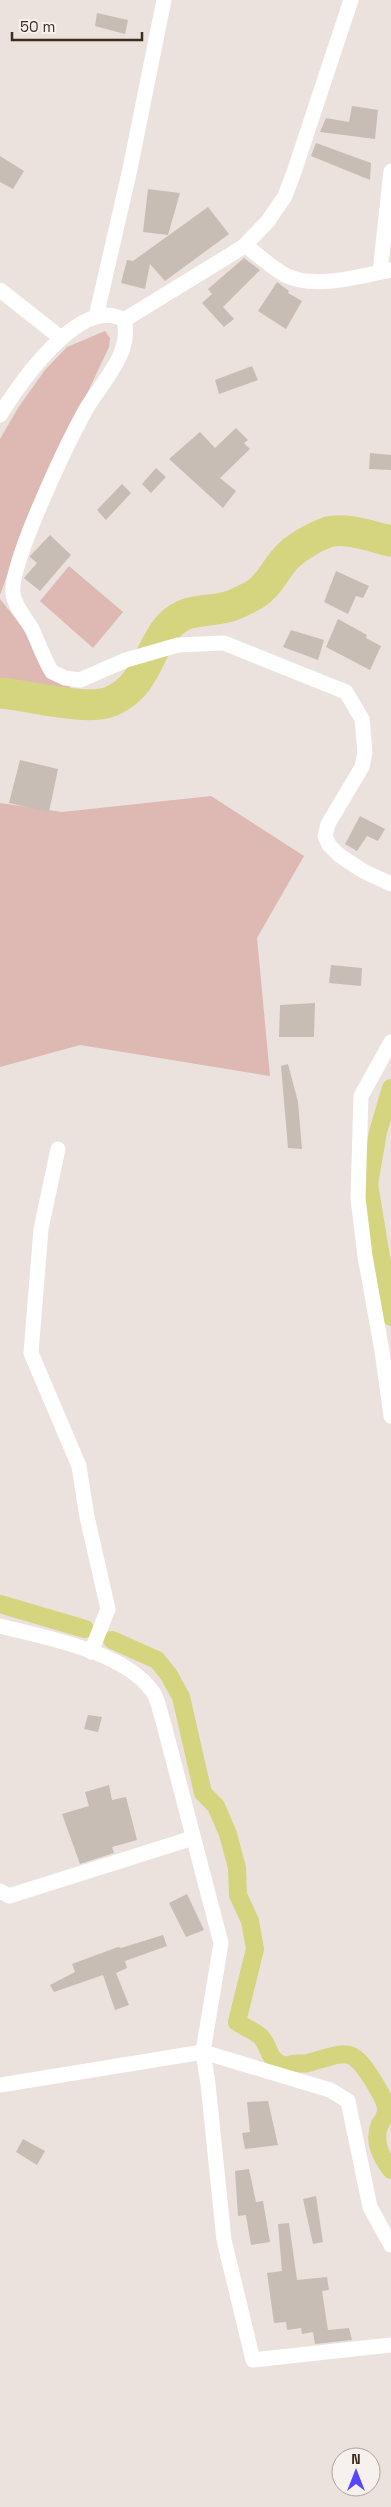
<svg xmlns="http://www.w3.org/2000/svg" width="391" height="2507" font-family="'Space Grotesk',sans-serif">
  <rect width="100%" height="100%" fill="#ebe2dd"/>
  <g fill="#deb8b3">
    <path d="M105 331 110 338 109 347 26 523 0 595V439L18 408 45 370 67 347Z"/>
    <path d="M69 566 123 612 93 648 40 601Z"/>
    <path d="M0 599 82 702 0 691Z"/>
    <path d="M211 796 304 856 257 938 270 1076 80 1045 0 1067V803L62 812Z"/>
  </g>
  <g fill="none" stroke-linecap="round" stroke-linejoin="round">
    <g stroke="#d5d47f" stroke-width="18">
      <path d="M391 1088 378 1132 369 1184 391 1317"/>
      <path d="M0 1604 85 1629"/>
      <path d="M112 1640 157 1660 169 1675 181 1697 203 1793 216 1806 228 1834 237 1868 238 1895 250 1921 255 1949 237 2022C244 2027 255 2031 261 2037 272 2049 266 2060 286 2066 296 2061 300 2065 308 2063 347 2052 351 2045 374 2082 379 2091 386 2100 386 2110 386 2115 383 2120 380 2124 373 2141 380 2155 391 2170"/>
    </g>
    <path stroke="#d5d47f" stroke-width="31" d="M0 693C28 695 88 712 112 701 147 685 147 652 168 627 186 607 204 613 227 607 236 605 246 599 254 595 270 585 274 571 286 558 295 548 314 537 328 532 346 527 373 537 391 541"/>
  </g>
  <g fill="#c8bdb5">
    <path d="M97 13 128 20 125 34 95 26Z"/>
    <path d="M352 106 378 110 375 139 320 132 326 118 349 122Z"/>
    <path d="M316 143 371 163 370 180 311 156Z"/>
    <path d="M0 156 24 171 13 189 0 182Z"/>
    <path d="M148 189 180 193 168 235 143 232Z"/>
    <path d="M208 207 229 234 165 281 150 264 145 289 121 283 127 260 133 261Z"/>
    <path d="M244 258 260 270 223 307 234 319 224 327 202 303 212 294 208 289Z"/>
    <path d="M277 282 289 291 288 293 302 301 286 329 258 311Z"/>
    <path d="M252 366 258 380 219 394 215 380Z"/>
    <path d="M236 428 248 440 244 443 250 449 220 478 236 491 223 508 169 459 200 432 215 448Z"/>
    <path d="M370 453 391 455V470L369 469Z"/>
    <path d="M156 468 166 477 151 493 142 484Z"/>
    <path d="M122 484 131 493 106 520 97 510Z"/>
    <path d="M50 535 71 555 40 591 24 578 37 563 30 557 31 555Z"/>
    <path d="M336 571 369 586 363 598 356 596 348 614 324 602Z"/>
    <path d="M338 619 367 635 366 638 381 646 370 670 326 647Z"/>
    <path d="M291 630 324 640 318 660 283 647Z"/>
    <path d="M20 760 58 769 49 812 9 803Z"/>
    <path d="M360 816 385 829 378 841 367 836 357 851 345 844Z"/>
    <path d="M331 965 362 968 361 986 329 983Z"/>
    <path d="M315 1003 314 1037H279L280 1005Z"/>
    <path d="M288 1064 298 1102 302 1149 288 1148 281 1066Z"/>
    <path d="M88 1715 102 1717 98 1732 84 1729Z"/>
    <path d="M109 1785 112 1800 126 1797 137 1840 112 1847 114 1853 80 1864 62 1814 89 1806 85 1792Z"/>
    <path d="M187 1894 204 1930 186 1937 169 1903Z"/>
    <path d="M163 1935 167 1946 125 1961 127 1968 116 1973 129 2005 115 2010 103 1975 54 1992 50 1985 75 1972 72 1964 118 1947 121 1948Z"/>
    <path d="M268 2101 278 2145 245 2149 242 2133 250 2132 247 2102Z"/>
    <path d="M23 2139 45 2151 37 2165 16 2152Z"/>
    <path d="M249 2169 256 2202 263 2201 270 2242 251 2245 246 2215 238 2216 235 2171Z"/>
    <path d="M316 2196 323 2242 313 2244 303 2199Z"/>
    <path d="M289 2223 297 2280 327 2277 329 2290 322 2291 328 2330 349 2328 352 2340 315 2344 313 2332 302 2334 301 2328 287 2330 286 2322 274 2323 267 2273 282 2271 278 2224Z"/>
  </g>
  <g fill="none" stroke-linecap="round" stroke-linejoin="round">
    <g stroke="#fff" stroke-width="15">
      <path d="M245 245C258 255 271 267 285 275 315 290 360 276 391 270"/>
      <path d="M380 272 391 171"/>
      <path d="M0 290 61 338"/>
      <path d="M96 317 130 169 164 0"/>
      <path d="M124 320 243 247 268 221 285 196 294 172 351 0"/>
      <path d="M0 415C19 384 81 294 124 320 133 354 100 384 85 411 68 442 9 564 13 594 15 608 27 619 33 631 39 645 44 659 52 672L65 678 80 680 126 660 178 645 224 643 346 692 362 719 365 752 362 767 328 824 325 836 329 845 339 855 363 871 391 884"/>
      <path d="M391 1042 361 1096 358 1198 365 1256 382 1351 391 1416"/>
      <path d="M58 1149 41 1229 31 1353 79 1466 87 1517 108 1609 91 1652"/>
      <path d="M0 1626C46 1638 124 1651 153 1692 158 1699 160 1712 163 1721L221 1943 203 2052 208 2084 224 2240 253 2360 391 2345"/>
      <path d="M0 1891 9 1896 193 1838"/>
      <path d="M0 2085 203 2052 330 2090 348 2101 370 2207 391 2245"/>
    </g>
  </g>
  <g transform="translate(356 2472)"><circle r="24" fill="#f7f1ed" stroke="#aca39a"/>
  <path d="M0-4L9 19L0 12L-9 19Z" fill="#5647fe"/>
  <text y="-8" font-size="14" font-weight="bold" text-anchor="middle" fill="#3b2e1d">N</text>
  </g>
  <path d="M12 32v8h130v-8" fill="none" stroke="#3b2e1d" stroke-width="2.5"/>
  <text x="20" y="32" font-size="15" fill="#3b2e1d" stroke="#f7f1ed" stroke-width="4" paint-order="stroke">50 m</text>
</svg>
